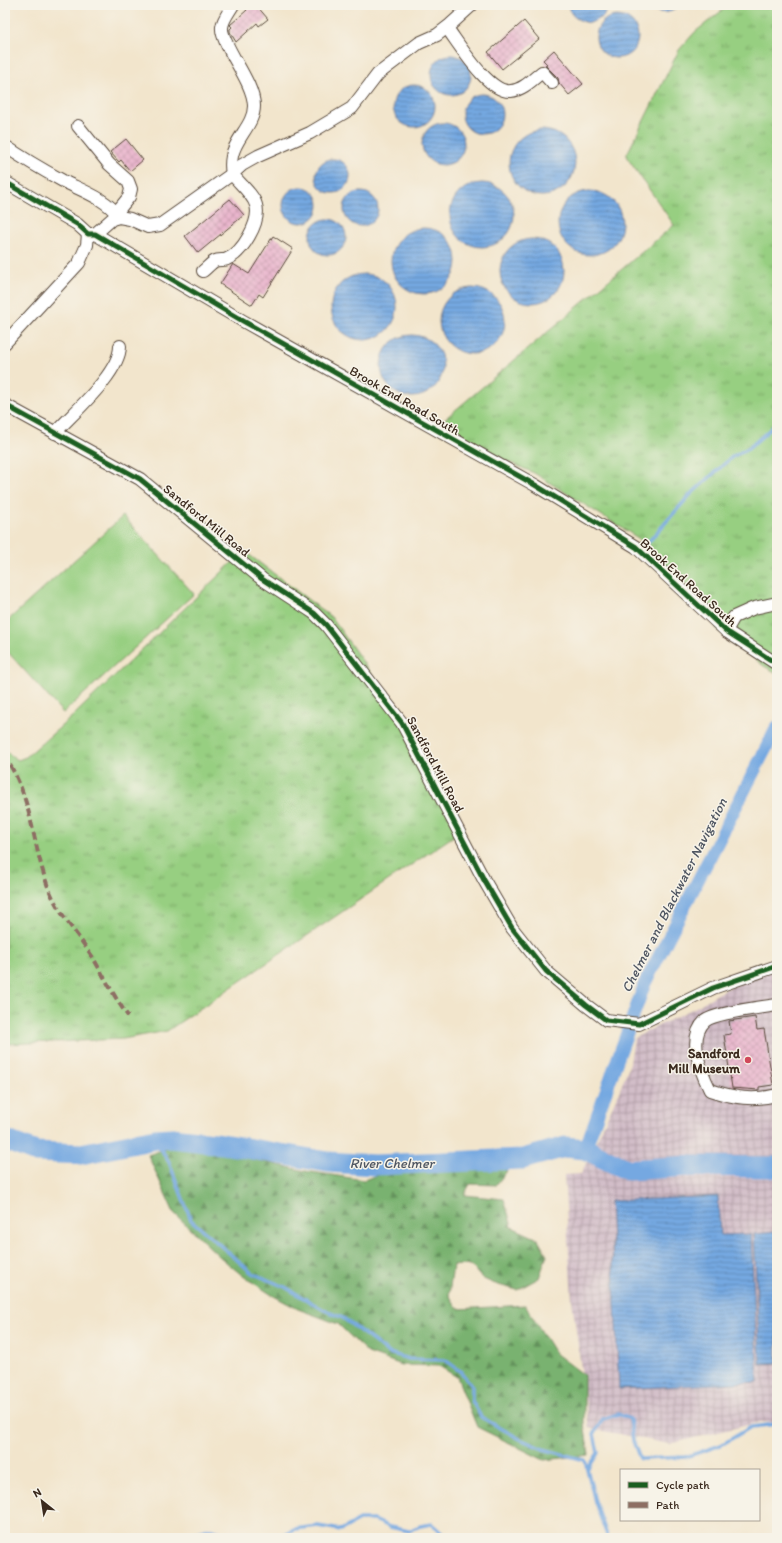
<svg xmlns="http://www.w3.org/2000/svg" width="782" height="1543" font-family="Itim,sans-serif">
  <defs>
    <pattern id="industrial-grid" width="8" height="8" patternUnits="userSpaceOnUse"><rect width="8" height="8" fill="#d2bdc8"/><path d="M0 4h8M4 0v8" fill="none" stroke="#ac9aa2"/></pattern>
    <pattern id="grass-tufts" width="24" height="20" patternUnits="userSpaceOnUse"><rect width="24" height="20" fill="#97cf81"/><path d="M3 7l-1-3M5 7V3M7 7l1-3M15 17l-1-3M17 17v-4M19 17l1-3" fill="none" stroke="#7ca869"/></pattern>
    <pattern id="forest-firs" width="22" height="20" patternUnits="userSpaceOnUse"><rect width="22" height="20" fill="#79b26f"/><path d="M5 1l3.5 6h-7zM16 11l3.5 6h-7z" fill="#64915b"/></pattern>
    <pattern id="water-rules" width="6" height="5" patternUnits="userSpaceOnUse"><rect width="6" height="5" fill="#75a8e1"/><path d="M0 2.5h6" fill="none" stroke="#6189b6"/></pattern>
    <pattern id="building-cross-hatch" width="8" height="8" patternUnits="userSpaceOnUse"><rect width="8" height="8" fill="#e8afca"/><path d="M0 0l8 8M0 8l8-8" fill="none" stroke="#bd8fa3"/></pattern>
  </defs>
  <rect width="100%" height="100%" fill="#f7f3e8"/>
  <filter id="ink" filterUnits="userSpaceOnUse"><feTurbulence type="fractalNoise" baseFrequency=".025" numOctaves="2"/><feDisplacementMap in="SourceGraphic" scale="8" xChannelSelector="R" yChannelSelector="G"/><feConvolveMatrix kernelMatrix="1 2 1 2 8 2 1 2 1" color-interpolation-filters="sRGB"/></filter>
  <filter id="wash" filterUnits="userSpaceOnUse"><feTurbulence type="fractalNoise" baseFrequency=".012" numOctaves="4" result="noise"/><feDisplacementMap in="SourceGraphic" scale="16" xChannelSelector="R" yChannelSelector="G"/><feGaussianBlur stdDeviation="0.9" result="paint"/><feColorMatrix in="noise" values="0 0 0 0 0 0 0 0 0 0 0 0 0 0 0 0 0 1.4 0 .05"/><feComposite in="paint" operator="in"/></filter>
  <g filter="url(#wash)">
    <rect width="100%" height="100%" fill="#f2e5cc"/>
    <path fill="url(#industrial-grid)" d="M777 969V1423L760 1422 669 1444 589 1428 572 1300 564 1175 581 1174 619 1092 630 1063 634 1038 696 1007 726 989Z"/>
    <g fill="url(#grass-tufts)" stroke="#697c50">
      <path d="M729 5H777V673L764 666 716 628 720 614 667 567 638 538 534 473 433 429 674 225 626 156 679 50 695 32Z"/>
      <path d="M244 551 331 617 405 721 461 831 167 1031 123 1039 5 1044V751L18 760 26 757 74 715Z"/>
    </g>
    <path fill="url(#forest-firs)" stroke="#5a6e46" d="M182 1143 305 1171 364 1180 377 1175 408 1170H440L497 1164 507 1171 496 1185 470 1184 464 1195 504 1199 512 1227 538 1239 547 1255 539 1278 517 1290C507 1287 495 1285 486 1280 472 1274 480 1262 453 1266L449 1295 458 1309 525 1305 555 1353 584 1375V1423L589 1455 544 1460 477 1427 457 1377 439 1366 402 1365 368 1353 338 1324 298 1309 272 1295 243 1276 219 1256 174 1213 148 1155Z"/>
    <path fill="#97cf81" stroke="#697c50" d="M123 516 194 594 63 713 5 649V623Z"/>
    <g fill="url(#water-rules)" stroke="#586980">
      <path d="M568 5H609L603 17 590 23C579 21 570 17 568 5Z"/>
      <path d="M650 5H679C671 15 657 15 650 5Z"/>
      <circle cx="617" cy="37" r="21"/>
      <circle cx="451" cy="75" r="20"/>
      <circle cx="414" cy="106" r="21"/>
      <circle cx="482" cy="114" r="20"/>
      <circle cx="443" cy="144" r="21"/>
      <circle cx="542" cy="163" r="33"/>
      <circle cx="333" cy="176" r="17"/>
      <circle cx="482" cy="215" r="32"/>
      <circle cx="301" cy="205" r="18"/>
      <circle cx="590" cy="223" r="32"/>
      <circle cx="361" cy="209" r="17"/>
      <circle cx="328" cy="237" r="18"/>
      <circle cx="424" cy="261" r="33"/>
      <circle cx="532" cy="271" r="32"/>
      <circle cx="364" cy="307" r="33"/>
      <circle cx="472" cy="321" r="33"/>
      <circle cx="412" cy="366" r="31"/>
      <path d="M718 1196 720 1235 751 1234 758 1382 619 1389 610 1201Z"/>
      <path d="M777 1232V1363L760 1364 754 1234Z"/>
    </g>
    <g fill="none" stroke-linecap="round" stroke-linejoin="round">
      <g stroke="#75a8e1" stroke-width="3.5">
        <path d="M644 547 690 495 732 457 750 447 777 423"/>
        <path d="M155 1139 169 1162 191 1220 252 1273 285 1287 324 1310 343 1318 389 1353 409 1359 445 1360 461 1372 472 1386V1401L481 1417 520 1439 543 1449 585 1460 595 1502 608 1538"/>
        <path d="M587 1470 598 1453 594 1434 603 1419 618 1414 630 1419 633 1441 640 1459 685 1457 721 1445 751 1427 777 1424"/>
        <path d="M179 1538 209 1529 240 1538"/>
        <path d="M278 1538 294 1529 318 1526 341 1530 359 1520H374L390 1527 409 1531 420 1526 432 1524 447 1538"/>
      </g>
      <path stroke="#75a8e1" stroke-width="13" d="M585 1149 645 983 777 727"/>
      <path stroke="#75a8e1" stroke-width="21" d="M5 1140 36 1152 81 1154 155 1139 172 1138 222 1144 328 1162 374 1165 523 1159 565 1147 585 1149 628 1170 689 1166 777 1167"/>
    </g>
    <g id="blocks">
      <g fill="url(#building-cross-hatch)">
        <path d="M242 5H256L268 19 259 26 257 23 236 42 230 32V29L232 27 230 25 247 10Z"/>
        <path d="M524 21 539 39 502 69 488 52Z"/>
        <path d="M554 50 583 84 569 95 559 83 558 78 545 65 547 64 543 60Z"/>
        <path d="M126 139 143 160 130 171 121 160 119 162 110 152Z"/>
        <path d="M230 199 244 215 198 253 185 236Z"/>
        <path d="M273 236 293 249 263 297 259 294 252 305 220 284 233 264 249 274Z"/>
        <path d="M755 1017 757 1030 764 1029 773 1085 759 1087V1090L732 1088 724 1035 731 1034 729 1021Z"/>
      </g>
    </g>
  </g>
  <g filter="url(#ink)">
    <use href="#blocks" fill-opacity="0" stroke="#564638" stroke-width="1"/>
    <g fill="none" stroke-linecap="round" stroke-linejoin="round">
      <defs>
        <g id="minor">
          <path d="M447 28C459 44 489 94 511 91 523 90 533 79 542 72L552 83"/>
          <path d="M78 126 109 164 128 181 131 189 129 197 116 213"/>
          <path d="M5 146C24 159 43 170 63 181 83 191 107 199 119 217"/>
          <path d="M5 182 77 224 88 234H95L243 321 535 485 636 547 726 631 777 664"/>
          <path d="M95 234 112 219 119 217 130 219 148 227 160 225 232 174 242 165 258 156 310 133 352 108 378 74 419 43 437 35 450 25 472 5"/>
          <path d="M203 271C207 268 211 263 215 261 219 259 224 261 227 259 242 253 261 222 256 205 253 194 239 183 232 174 231 169 231 161 232 156 235 138 254 125 254 106 254 81 220 44 222 27 223 19 229 12 233 5"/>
          <path d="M5 343 79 263 87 245 88 234"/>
          <path d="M5 405 140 479 262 579 314 613 326 625 402 723 484 880 512 928 546 971 586 1005 606 1020 639 1024 713 988 777 966"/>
          <path d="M55 433C74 412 120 373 120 346"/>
          <path d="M726 631 734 617 754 608 777 603"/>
          <path d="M777 1005C763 1007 714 1013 705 1021 687 1038 701 1072 710 1090 734 1098 753 1101 777 1095"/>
        </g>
      </defs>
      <use href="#minor" stroke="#564638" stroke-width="14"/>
      <use href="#minor" stroke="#fff" stroke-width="12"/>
      <path stroke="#8d6e63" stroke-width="4" stroke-dasharray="8 4" stroke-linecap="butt" d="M10 765C32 802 33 845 47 884 57 912 76 932 92 956 104 976 114 997 128 1016"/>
      <defs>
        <g id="cycleway">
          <path d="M5 182 77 224 88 234H95L243 321 535 485 636 547 726 631 777 664"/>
          <path d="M5 405 140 479 262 579 314 613 326 625 402 723 484 880 512 928 546 971 586 1005 606 1020 639 1024 713 988 777 966"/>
        </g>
      </defs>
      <use href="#cycleway" stroke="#f7f3e8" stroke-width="8"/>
      <use href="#cycleway" stroke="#1b5e20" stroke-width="5"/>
    </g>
  </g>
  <circle fill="#d1495b" stroke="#f7f3e8" stroke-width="1.5" cx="748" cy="1060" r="4"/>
  <g text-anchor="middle" stroke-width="3" stroke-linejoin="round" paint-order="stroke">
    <g font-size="13" fill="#3b2a1e" stroke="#f7f3e8">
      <text transform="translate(405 400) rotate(30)" y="5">Brook End Road South</text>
      <text transform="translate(207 520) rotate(39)" y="5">Sandford Mill Road</text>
      <text transform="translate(689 582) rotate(42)" y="5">Brook End Road South</text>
      <text transform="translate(436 764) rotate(62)" y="5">Sandford Mill Road</text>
    </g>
    <g font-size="13" font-weight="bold" fill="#3b2a1e" stroke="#f7f3e8" text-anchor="end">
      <text x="740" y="1058">Sandford<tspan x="740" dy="15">Mill Museum</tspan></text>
    </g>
    <g font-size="14" font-style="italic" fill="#4f5662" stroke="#f7f3e8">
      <text transform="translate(674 895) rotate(-63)" y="5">Chelmer and Blackwater Navigation</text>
      <text x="392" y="1168">River Chelmer</text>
    </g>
  </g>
  <rect width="782" height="1543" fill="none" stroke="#f7f3e8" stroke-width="20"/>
  <rect x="620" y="1469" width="140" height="52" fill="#f7f3e8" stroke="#aca397"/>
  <rect x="628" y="1482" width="20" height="6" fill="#1b5e20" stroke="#aca397"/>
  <text x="656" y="1489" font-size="12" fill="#3b2a1e">Cycle path</text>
  <rect x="628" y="1502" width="20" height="6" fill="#8d6e63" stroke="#aca397"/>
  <text x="656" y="1509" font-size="12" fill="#3b2a1e">Path</text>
  <g transform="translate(42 1501) rotate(330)" stroke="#f7f3e8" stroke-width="3" paint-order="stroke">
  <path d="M0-3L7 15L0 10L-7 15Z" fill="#3b2a1e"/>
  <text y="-6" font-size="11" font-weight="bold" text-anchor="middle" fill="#3b2a1e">N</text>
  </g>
</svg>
